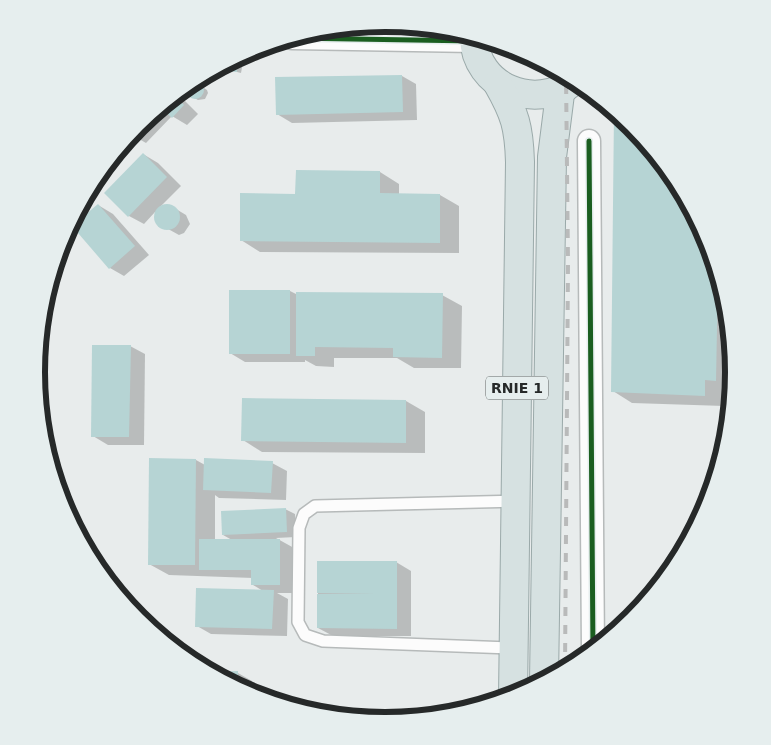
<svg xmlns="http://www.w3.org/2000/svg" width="771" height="745" font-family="'DejaVu Sans',sans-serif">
  <rect width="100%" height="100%" fill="#e8ecec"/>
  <g fill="#0003">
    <path d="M238 59 243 62 241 73 229 70 230 62Z"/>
    <path d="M402 76 416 84 417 120 292 123 277 114Z"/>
    <path d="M195 82 207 90 208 93 205 99 198 100 189 95 187 91 191 83Z"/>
    <path d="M178 94 198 114 187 125 172 116 146 143 132 135 139 126Z"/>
    <path d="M615 112 632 126 676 179 708 239 728 305 734 373 732 391 724 390V406L632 403 613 391Z"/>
    <path d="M143 154 158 163 181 186 160 207 171 206 186 215 190 224 184 233 179 235 159 224 155 212 144 224 129 216 106 193Z"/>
    <path d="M380 172 399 184V195H440L459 206V253L260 252 241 240 297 195Z"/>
    <path d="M98 205 113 214 149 255 124 276 110 268Z"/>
    <path d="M230 291H290L298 295H442L462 306 461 368H414L397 358H334V367L316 366 305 360V362H245L230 353Z"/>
    <path d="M130 346 145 354 144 445H108L93 436Z"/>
    <path d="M243 399 406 401 425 412V453L262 452 243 440Z"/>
    <path d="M196 460 205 465 272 463 287 471 286 500 219 498 215 495V540H232L223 535 285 509 295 514 296 537 276 538 294 548V593H277L288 599 287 636 211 634 197 626 263 591 253 585V578L169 575 149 564Z"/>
    <path d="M318 562H396L411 571V636H333L318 628Z"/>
    <path d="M212 673H238L252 681 253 695Z"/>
  </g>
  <g fill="#b6d4d4">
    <path d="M238 58 237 72 227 71 228 63Z"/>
    <path d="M402 75 403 112 276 115 275 77Z"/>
    <circle cx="195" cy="90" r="9"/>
    <path d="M175 96 184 105 172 118 161 108Z"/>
    <path d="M614 111 632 126 676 179 708 239 718 273 716 381 705 380V396L611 392Z"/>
    <path d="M143 153 167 177 128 217 104 193Z"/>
    <path d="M296 170 380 171V193L440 194V243L240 241V193L295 194Z"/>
    <path d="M98 204 135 246 109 269 72 226Z"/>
    <circle cx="167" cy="217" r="13"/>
    <rect x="229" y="290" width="61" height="64"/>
    <path d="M296 292 443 293 442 358 393 357V348L315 347V356H296Z"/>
    <path d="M92 345H131L129 437H91Z"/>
    <path d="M242 398 406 400V443L241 441Z"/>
    <path d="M149 458 196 459 195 565H148Z"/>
    <path d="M204 458 273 461 271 493 203 490Z"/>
    <path d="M286 508 287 532 222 535 221 511Z"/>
    <path d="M199 539H280V585H251V570H199Z"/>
    <path d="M317 561H397V629L317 628V594H375L317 593Z"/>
    <path d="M196 588 274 590 272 629 195 627Z"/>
    <path d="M238 671V687L209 672Z"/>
  </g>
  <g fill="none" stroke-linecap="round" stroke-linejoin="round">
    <defs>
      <path id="service" d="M513 648 323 641 305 635 298 622 299 528 304 514 315 506 516 501"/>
      <g id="minor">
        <path d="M292 38 474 41"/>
        <path d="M589 141 593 651"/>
      </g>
      <g id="trunk">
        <path d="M474 37C475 87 535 112 574 81"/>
        <path d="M498 84C515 114 519 127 520 162L513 697"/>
        <path d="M544 681 552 157 560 94 564 88"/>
      </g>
    </defs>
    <use href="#service" stroke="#b6baba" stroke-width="14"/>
    <use href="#minor" stroke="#b6baba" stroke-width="25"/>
    <use href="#trunk" stroke="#9aa9a9" stroke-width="30"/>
    <use href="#service" stroke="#fcfcfc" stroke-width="11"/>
    <use href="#minor" stroke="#fcfcfc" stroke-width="22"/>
    <use href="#trunk" stroke="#d6e1e1" stroke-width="28"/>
    <path stroke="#b9baba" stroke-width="4" stroke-dasharray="9 9" stroke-linecap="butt" d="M565 670 568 263 566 75"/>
    <defs>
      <g id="cycleway">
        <path d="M292 38 474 41"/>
        <path d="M589 141 593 651"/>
      </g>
    </defs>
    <use href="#cycleway" stroke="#e6eeee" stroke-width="8"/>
    <use href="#cycleway" stroke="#1b5e20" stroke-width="5"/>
  </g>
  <g text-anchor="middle" stroke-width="4" stroke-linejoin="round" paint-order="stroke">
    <rect fill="#e6eeee" stroke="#606464" stroke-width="1" x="486" y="376.5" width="62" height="23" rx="4"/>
    <g font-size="14" font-weight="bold" fill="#262929">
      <text x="517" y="393">RNIE 1</text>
    </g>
  </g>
  <path d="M0 0H771V745H0ZM45 372a340 340 0 1 1 680 0a340 340 0 1 1-680 0Z" fill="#e6eeee" fill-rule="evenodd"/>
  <path fill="none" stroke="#262929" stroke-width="6" d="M45 372a340 340 0 1 1 680 0a340 340 0 1 1-680 0Z"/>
</svg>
